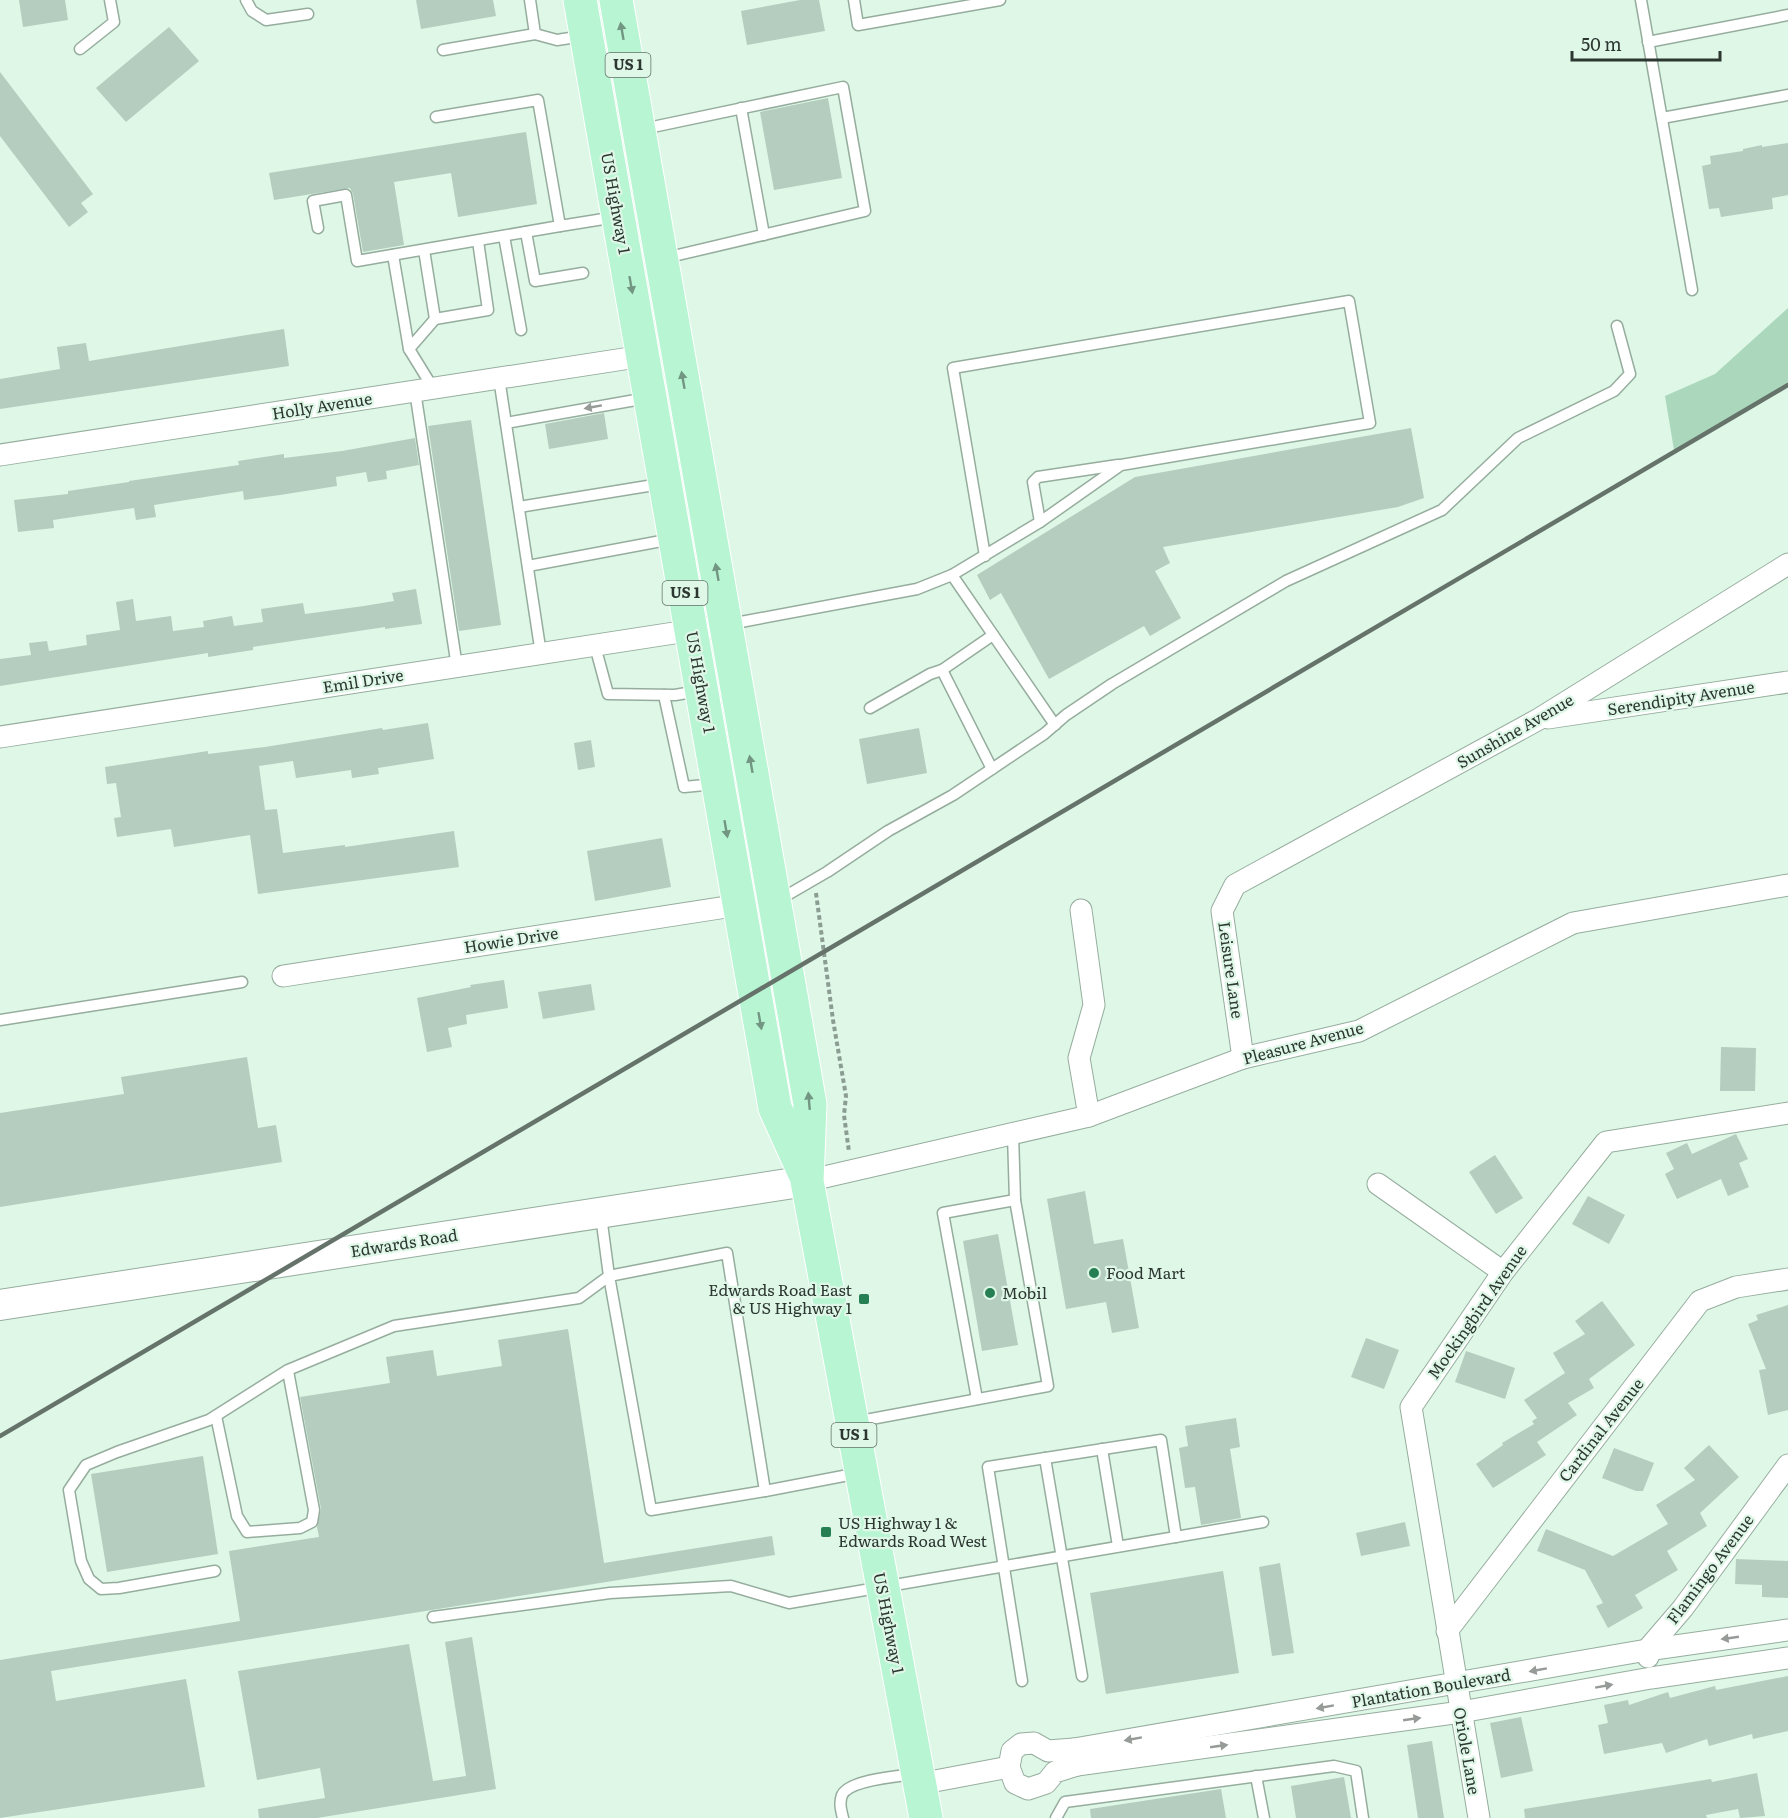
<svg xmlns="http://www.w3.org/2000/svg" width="1788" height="1818" font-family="Literata,serif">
  <rect width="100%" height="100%" fill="#def7e7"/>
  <path fill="#abd8bc" d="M1788 308V383L1674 450 1665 396 1715 374Z"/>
  <g fill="#b5cdbe">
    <path d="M19 0H65L68 20 23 27Z"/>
    <path d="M416 0H493L496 16 421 29Z"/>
    <path d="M800 0H819L825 31 747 45 741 11Z"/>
    <path d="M169 27 199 61 126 122 96 88Z"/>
    <path d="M0 72 93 194 81 203 88 212 69 227 0 136Z"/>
    <path d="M828 98 842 178 774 190 760 112Z"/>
    <path d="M526 132 537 204 458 217 451 173 394 182 404 245 363 252 353 194 350 188 274 200 269 173Z"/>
    <path d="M1788 143V195L1772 198 1773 209 1721 217 1719 208 1709 209 1702 166 1711 164 1710 156 1743 151V149L1762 145V147Z"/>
    <path d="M284 329 289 366 0 409V379L60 369 57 347 86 343 89 361Z"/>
    <path d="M604 413 608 439 549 449 545 424Z"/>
    <path d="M471 420 501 625 459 631 428 426Z"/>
    <path d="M1411 428 1424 498 1398 507 1163 547 1170 563 1155 571 1181 618 1150 636 1144 626 1049 679 1001 593 990 600 977 575 1135 477Z"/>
    <path d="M415 438 419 465 386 471 387 479 368 482 366 472 336 477 337 486 280 495 244 500 243 491 154 505 156 517 136 520 134 508 53 520 54 528 18 532 14 500 68 494V491L129 482V481L239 465 238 461 284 454V458L342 451Z"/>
    <path d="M416 589 422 624 385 629V627L253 647V650L208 657V653L0 686V659L31 655 29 643 47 641 49 651 87 645 86 635 120 630 116 602 133 599 136 621 171 616 173 631 204 627 203 621 232 616 234 626 263 622 261 609 303 603 305 614 364 606 394 601 392 593Z"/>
    <path d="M428 723 434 759 378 768 379 774 352 778 351 770 296 778 293 761 259 766 265 810 277 809 283 853 345 845V847L454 831 459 867 258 894 250 835 174 847 171 829 117 837 114 818 121 817 116 783 107 784 105 767 208 751V754L265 747 382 728 383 730Z"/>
    <path d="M919 728 927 773 867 784 859 739Z"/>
    <path d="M591 740 595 767 578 770 574 743Z"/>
    <path d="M662 838 671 887 595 901 587 851Z"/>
    <path d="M504 980 508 1008 466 1015 467 1024 448 1028 452 1047 427 1052 417 998 471 987 470 985Z"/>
    <path d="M591 984 595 1010 543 1019 538 992Z"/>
    <path d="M1721 1047 1756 1048 1755 1091H1720Z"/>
    <path d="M247 1057 258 1128 276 1125 282 1162 0 1207V1113L124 1094 121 1077Z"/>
    <path d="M1736 1134 1748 1159 1739 1163 1749 1187 1728 1196 1721 1179 1677 1199 1665 1174 1674 1169 1666 1153 1687 1143 1692 1154Z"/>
    <path d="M1495 1155 1523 1198 1496 1214 1469 1172Z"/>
    <path d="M1085 1191 1094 1244 1123 1239 1139 1328 1112 1333 1106 1302 1066 1309 1047 1199Z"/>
    <path d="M1588 1196 1625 1215 1609 1244 1572 1224Z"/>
    <path d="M998 1234 1018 1345 982 1351 963 1241Z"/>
    <path d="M1602 1301 1635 1345 1589 1379 1594 1388 1568 1403 1577 1415 1537 1442 1546 1455 1493 1488 1476 1464 1503 1445 1502 1443 1534 1424 1532 1421 1537 1418 1524 1400 1565 1373 1553 1353 1585 1334 1575 1321Z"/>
    <path d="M1788 1305V1410L1768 1415 1759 1370 1766 1369 1748 1324 1758 1320 1756 1315Z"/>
    <path d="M568 1329 604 1563 772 1536 775 1555 51 1671 56 1701 186 1679 205 1787 0 1818V1660L240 1621 229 1551 319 1537 317 1527 321 1509 300 1397 390 1383 386 1357 433 1350 437 1376 502 1366 498 1340Z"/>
    <path d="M1366 1338 1399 1350 1384 1389 1351 1377Z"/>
    <path d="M1466 1351 1515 1368 1505 1399 1455 1382Z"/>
    <path d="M1236 1418 1240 1447 1230 1449 1241 1518 1201 1525 1195 1487 1185 1488 1179 1448 1188 1446 1185 1426Z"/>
    <path d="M1709 1445 1739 1477 1700 1513 1707 1526 1667 1551 1678 1570 1635 1595 1643 1608 1608 1628 1596 1606 1603 1603 1585 1570 1537 1551 1546 1529 1613 1556 1668 1524 1656 1505 1695 1480 1684 1468Z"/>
    <path d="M1614 1448 1654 1463 1643 1491H1636L1602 1478Z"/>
    <path d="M203 1456 218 1554 107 1572 91 1474Z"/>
    <path d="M1405 1522 1410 1546 1361 1556 1356 1533Z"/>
    <path d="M1736 1559 1788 1561V1598L1762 1597V1585L1735 1584Z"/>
    <path d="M1280 1563 1294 1653 1272 1656 1259 1567Z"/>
    <path d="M1223 1571 1239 1673 1106 1694 1090 1593Z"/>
    <path d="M472 1637 496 1789 317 1818H259L258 1809 325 1798 320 1768 257 1780 238 1671 409 1644 433 1781 466 1776 445 1642Z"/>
    <path d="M1788 1676V1731L1753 1739 1752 1734 1709 1746 1707 1739 1666 1753 1662 1743 1604 1754 1598 1725 1608 1723 1604 1705 1628 1700 1629 1705 1668 1692 1670 1698 1715 1686 1716 1690Z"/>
    <path d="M1521 1717 1533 1771 1501 1778 1490 1723Z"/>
    <path d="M1432 1741 1444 1818H1418L1407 1745Z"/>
    <path d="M1757 1773 1765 1816 1740 1818 1738 1809 1706 1815 1707 1818H1525L1524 1809 1711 1779 1712 1782Z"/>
    <path d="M1344 1777 1351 1818H1296L1291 1786Z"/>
    <path d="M1221 1789 1226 1818H1091L1090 1809Z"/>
  </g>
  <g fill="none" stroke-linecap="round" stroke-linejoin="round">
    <defs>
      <g id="lane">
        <path d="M246 0 252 11 266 20 308 14"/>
        <path d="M530 0 535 34 557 40 583 36"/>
        <path d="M854 0 858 25 1000 0"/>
        <path d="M1641 0 1692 290"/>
        <path d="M1648 42 1788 15"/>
        <path d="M80 49 114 22 110 0"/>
        <path d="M443 50 535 34"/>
        <path d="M741 108 764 235"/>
        <path d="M436 117 538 100 560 226 616 217"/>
        <path d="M1662 118 1788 95"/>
        <path d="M643 129 843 87 865 211 665 258"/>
        <path d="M318 228 313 201 346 195 357 261 560 226"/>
        <path d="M526 232 535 281 583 273"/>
        <path d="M504 236 521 330"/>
        <path d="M424 250 435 319 488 310 478 241"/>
        <path d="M393 255 409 349 433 388"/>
        <path d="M409 349 435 319"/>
        <path d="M499 378 541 654"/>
        <path d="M415 391 457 667"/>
        <path d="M506 423 647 398"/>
        <path d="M519 507 660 484"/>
        <path d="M1040 522 1033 482 1038 477 1118 465"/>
        <path d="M528 566 672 539"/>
        <path d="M952 575 1055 725"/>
        <path d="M730 624 917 589 952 575 1040 522 1121 465 1370 423 1349 301 953 368 985 556"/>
        <path d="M595 646 608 694 675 695 698 691"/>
        <path d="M942 670 993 635"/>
        <path d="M664 695 684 787 715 784"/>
        <path d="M870 708 930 674 942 670 992 769"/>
        <path d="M777 901 827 872 888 831 953 795 1044 734 1066 715 1112 684 1286 581 1442 510 1518 438 1614 391 1630 374 1617 326"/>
        <path d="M0 1020 242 982"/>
        <path d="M727 1253 765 1491 651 1510 609 1276Z"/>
        <path d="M977 1399 943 1213 1015 1200"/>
        <path d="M216 1416 237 1516 247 1532 300 1528 312 1522 314 1510 288 1371"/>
        <path d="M855 1422 1048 1386 1015 1200 1013 1134"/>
        <path d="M1102 1449 1118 1546"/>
        <path d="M1045 1458 1082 1676"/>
        <path d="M765 1491 859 1473"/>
        <path d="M215 1571 119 1588 101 1589 89 1579 81 1561 69 1490 86 1465 117 1452 209 1420 288 1370 394 1326 579 1298 609 1276 601 1216"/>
        <path d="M433 1617 610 1593 731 1586 789 1603 1263 1522"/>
        <path d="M1022 1681 988 1467 1161 1440 1176 1537"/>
        <path d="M1256 1776 1264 1818"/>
        <path d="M843 1818C841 1810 839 1803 842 1795 849 1780 898 1776 914 1774"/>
        <path d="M1056 1818 1065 1802 1334 1766 1356 1771 1363 1818"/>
      </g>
      <g id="street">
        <path d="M0 455 643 356"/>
        <path d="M1548 718 1788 682"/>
        <path d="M0 737 726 625"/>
        <path d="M1081 910 1094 1005 1079 1058 1089 1116"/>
        <path d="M283 976 739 905"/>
        <path d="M1243 1058 1222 911 1235 885 1539 719 1788 564"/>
        <path d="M807 1181 1089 1116 1243 1058 1359 1031 1573 923 1788 885"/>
        <path d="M1378 1184 1503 1272"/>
        <path d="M1447 1631 1700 1301 1736 1287 1788 1279"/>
        <path d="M1648 1657 1647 1650 1683 1608 1788 1465"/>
        <path d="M1034 1743 1048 1751 1074 1749 1077 1765 1055 1772 1046 1783 1028 1789 1015 1783 1009 1767 1012 1751 1021 1744Z"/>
        <path d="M1074 1749 1647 1650 1788 1630"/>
        <path d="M1077 1765 1461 1712 1651 1678 1788 1658"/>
        <path d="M919 1784 1009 1767"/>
        <path d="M1479 1818 1411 1407 1503 1272 1606 1142 1788 1113"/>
      </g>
      <path id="secondary" d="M0 1305 807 1181"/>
      <g id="primary">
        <path d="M580 0 775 1108 804 1172"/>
        <path d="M616 0 810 1104 807 1181 926 1818"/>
      </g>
    </defs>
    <use href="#lane" stroke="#96ad9e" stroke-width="13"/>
    <use href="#street" stroke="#96ad9e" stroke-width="23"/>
    <use href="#secondary" stroke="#96ad9e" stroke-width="32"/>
    <use href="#primary" stroke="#fff" stroke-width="35"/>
    <path stroke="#8b9d92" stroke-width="4" stroke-dasharray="4.5 3" stroke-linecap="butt" d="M816 893 833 1020 846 1096 844 1115 849 1152"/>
    <use href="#lane" stroke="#fff" stroke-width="10"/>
    <use href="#street" stroke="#fff" stroke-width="21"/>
    <use href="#secondary" stroke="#fff" stroke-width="30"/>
    <use href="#primary" stroke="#b8f5d3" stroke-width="33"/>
    <path stroke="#65736a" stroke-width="4.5" d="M0 1436 1788 385"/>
  </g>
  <defs><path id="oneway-solid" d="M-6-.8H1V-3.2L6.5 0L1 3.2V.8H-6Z" transform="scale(1.5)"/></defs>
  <g fill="#729682">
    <use href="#oneway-solid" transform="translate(622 31) rotate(-100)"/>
    <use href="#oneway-solid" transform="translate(631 285) rotate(80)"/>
    <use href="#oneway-solid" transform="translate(683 380) rotate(-100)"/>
    <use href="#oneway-solid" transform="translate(717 572) rotate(-100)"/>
    <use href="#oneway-solid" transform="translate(751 764) rotate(-100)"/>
    <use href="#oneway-solid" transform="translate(726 829) rotate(80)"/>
    <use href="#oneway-solid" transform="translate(760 1021) rotate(80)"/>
    <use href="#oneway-solid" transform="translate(809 1101) rotate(-95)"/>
  </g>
  <g fill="#969b98">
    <use href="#oneway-solid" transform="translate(593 407) rotate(170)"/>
    <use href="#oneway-solid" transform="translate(1730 1638) rotate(172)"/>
    <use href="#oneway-solid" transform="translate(1538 1670) rotate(170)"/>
    <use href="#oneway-solid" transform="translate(1604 1686) rotate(-10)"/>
    <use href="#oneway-solid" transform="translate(1325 1707) rotate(170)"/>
    <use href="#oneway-solid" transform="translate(1412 1719) rotate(-8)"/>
    <use href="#oneway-solid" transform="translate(1133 1739) rotate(170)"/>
    <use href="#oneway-solid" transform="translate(1219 1746) rotate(-8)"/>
  </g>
  <g fill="#267e53" stroke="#def7e7" stroke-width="2">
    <circle cx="1094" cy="1273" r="6"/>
    <circle cx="990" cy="1293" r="6"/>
    <rect x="858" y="1293" width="12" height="12" rx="3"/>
    <rect x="820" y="1526" width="12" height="12" rx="3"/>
  </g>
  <g text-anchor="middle" stroke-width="4.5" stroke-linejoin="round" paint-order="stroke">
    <g fill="#def7e7" stroke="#627168" stroke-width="1.5">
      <rect x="605.5" y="53" width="45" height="24" rx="4.5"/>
      <rect x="662.5" y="581" width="45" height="24" rx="4.5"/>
      <rect x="831.5" y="1423" width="45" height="24" rx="4.5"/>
    </g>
    <g font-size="15" font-weight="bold" fill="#2d3731">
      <text x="628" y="70">US 1</text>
      <text x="685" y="598">US 1</text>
      <text x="854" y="1440">US 1</text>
    </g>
    <g font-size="16" fill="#2d3731" stroke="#def7e7">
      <text transform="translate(616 203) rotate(80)" y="6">US Highway 1</text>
      <text transform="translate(322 406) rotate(-9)" y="6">Holly Avenue</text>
      <text transform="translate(363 681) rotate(-9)" y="6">Emil Drive</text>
      <text transform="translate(701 682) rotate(80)" y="6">US Highway 1</text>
      <text transform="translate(1681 698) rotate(-9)" y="6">Serendipity Avenue</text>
      <text transform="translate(1515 731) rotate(-30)" y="6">Sunshine Avenue</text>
      <text transform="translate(511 940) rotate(-9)" y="6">Howie Drive</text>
      <text transform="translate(1231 970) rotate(82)" y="6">Leisure Lane</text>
      <text transform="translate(1303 1043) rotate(-15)" y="6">Pleasure Avenue</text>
      <text transform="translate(404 1243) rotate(-9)" y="6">Edwards Road</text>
      <text transform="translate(1477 1312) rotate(-55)" y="6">Mockingbird Avenue</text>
      <text transform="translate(1601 1430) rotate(-52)" y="6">Cardinal Avenue</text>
      <text transform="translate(1710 1569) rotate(-53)" y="6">Flamingo Avenue</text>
      <text transform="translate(889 1623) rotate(79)" y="6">US Highway 1</text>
      <text transform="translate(1431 1688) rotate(-10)" y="6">Plantation Boulevard</text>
      <text transform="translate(1467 1751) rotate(80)" y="6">Oriole Lane</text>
    </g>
    <g font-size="16" fill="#2d3731" stroke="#def7e7" text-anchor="start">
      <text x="1106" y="1279">Food Mart</text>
      <text x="852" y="1296" text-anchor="end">Edwards Road East<tspan x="852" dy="18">&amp; US Highway 1</tspan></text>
      <text x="1002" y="1299">Mobil</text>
      <text x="838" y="1529">US Highway 1 &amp;<tspan x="838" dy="18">Edwards Road West</tspan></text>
    </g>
  </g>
  <path d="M1572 51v9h148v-9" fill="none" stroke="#2d3731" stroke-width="3"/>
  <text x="1581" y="51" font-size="18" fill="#2d3731" stroke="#def7e7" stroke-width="4.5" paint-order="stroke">50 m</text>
</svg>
